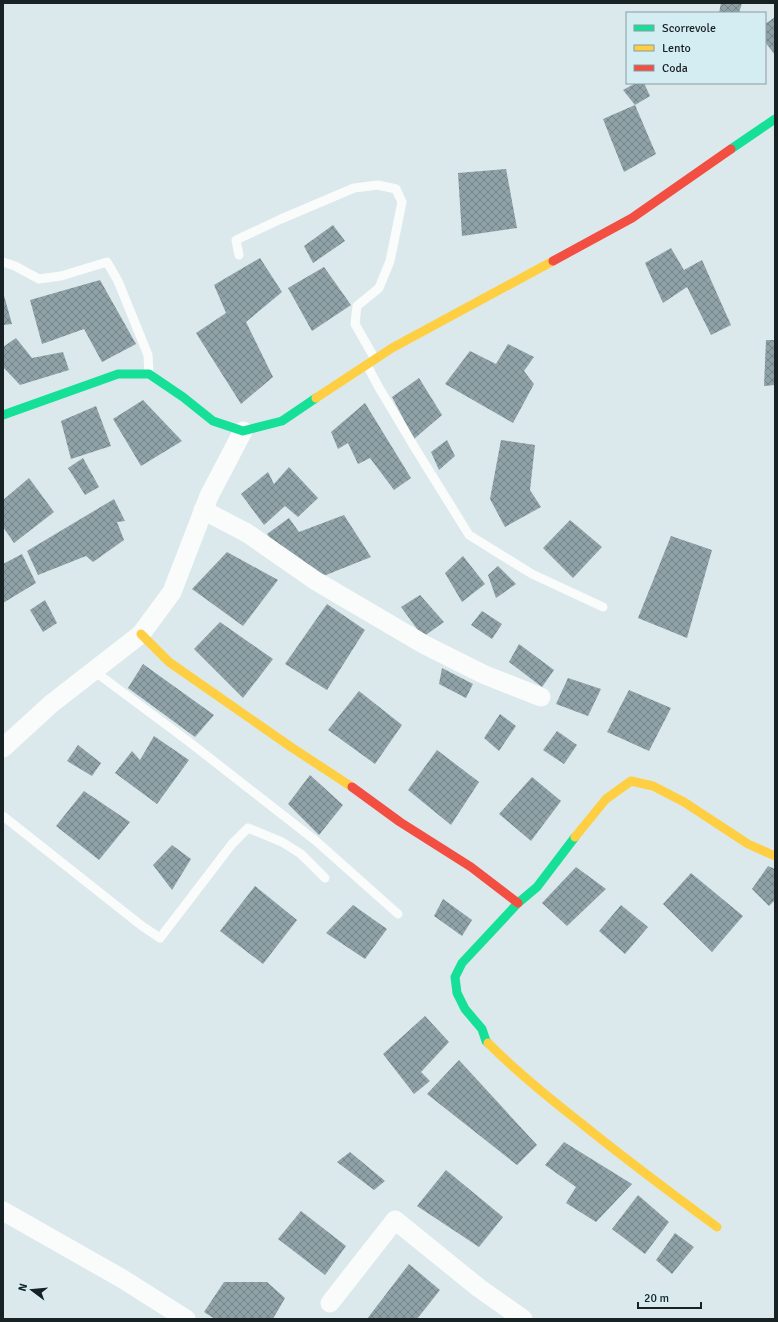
<svg xmlns="http://www.w3.org/2000/svg" width="778" height="1322" font-family="Signika,sans-serif">
  <defs>
    <pattern id="building-cross-hatch" width="8" height="8" patternUnits="userSpaceOnUse"><rect width="8" height="8" fill="#8fa2a7"/><path d="M0 0l8 8M0 8l8-8" fill="none" stroke="#748488"/></pattern>
  </defs>
  <rect width="100%" height="100%" fill="#dbe9ec"/>
  <g fill="url(#building-cross-hatch)">
    <path d="M721 3H742L739 13H719Z"/>
    <path d="M775 17V55L765 42V24Z"/>
    <path d="M636 83H644L650 96 635 105 623 90Z"/>
    <path d="M635 105 656 154 624 172 603 119Z"/>
    <path d="M506 169 517 228 462 236 458 173Z"/>
    <path d="M333 225 345 241 313 263 304 246Z"/>
    <path d="M671 248 684 270 702 260 731 325 711 335 687 287 663 303 645 263Z"/>
    <path d="M260 258 282 292 246 322 273 377 241 404 196 333 226 313 214 285Z"/>
    <path d="M324 267 351 305 312 331 288 288Z"/>
    <path d="M100 280 136 344 102 362 84 329 42 344 30 300Z"/>
    <path d="M3 292 12 324 3 325Z"/>
    <path d="M16 338 32 358 63 352 69 370 20 385 3 367V347Z"/>
    <path d="M766 340H775V385L764 386Z"/>
    <path d="M508 344 534 357 524 371 534 384 513 423 445 384 470 351 496 364Z"/>
    <path d="M419 378 442 415 414 439 392 397Z"/>
    <path d="M143 400 182 441 141 466 113 419Z"/>
    <path d="M365 403 411 478 394 490 370 458 358 464 348 443 338 449 331 432Z"/>
    <path d="M96 406 111 446 71 459 61 421Z"/>
    <path d="M447 440 455 456 439 470 431 452Z"/>
    <path d="M501 440 535 445 530 490 541 507 505 527 490 499Z"/>
    <path d="M83 458 99 487 85 495 68 468Z"/>
    <path d="M289 467 318 498 298 517 285 506 264 525 241 494 268 472 274 484Z"/>
    <path d="M29 478 54 512 14 543 3 527V500Z"/>
    <path d="M114 499 125 521 117 522 124 540 93 562 86 556 38 575 27 551Z"/>
    <path d="M344 515 371 557 321 577 275 546 267 534 289 518 299 532Z"/>
    <path d="M570 520 602 547 573 578 543 548Z"/>
    <path d="M671 536 712 550 687 638 638 618Z"/>
    <path d="M227 552 278 580 243 626 192 589Z"/>
    <path d="M22 554 36 583 3 603V564Z"/>
    <path d="M463 556 485 584 462 602 445 573Z"/>
    <path d="M498 566 516 584 496 598 488 575Z"/>
    <path d="M420 595 444 622 423 637 401 607Z"/>
    <path d="M45 600 57 623 43 632 30 610Z"/>
    <path d="M327 604 365 630 327 690 285 664Z"/>
    <path d="M482 611 502 624 492 639 471 625Z"/>
    <path d="M220 622 273 659 243 698 194 649Z"/>
    <path d="M519 644 554 670 542 687 509 662Z"/>
    <path d="M143 664 214 715 195 737 128 688Z"/>
    <path d="M442 668 473 684 466 698 439 684Z"/>
    <path d="M568 678 601 689 588 716 556 704Z"/>
    <path d="M629 690 671 708 649 751 607 732Z"/>
    <path d="M359 691 402 725 375 764 328 730Z"/>
    <path d="M500 714 516 726 499 751 484 738Z"/>
    <path d="M557 731 577 745 564 764 543 750Z"/>
    <path d="M154 736 189 760 157 804 115 773 132 751 140 760Z"/>
    <path d="M78 745 101 763 92 776 67 761Z"/>
    <path d="M437 750 479 782 451 825 408 790Z"/>
    <path d="M310 775 343 805 319 835 288 804Z"/>
    <path d="M532 777 561 801 531 841 499 814Z"/>
    <path d="M84 791 130 822 99 860 56 826Z"/>
    <path d="M172 845 191 859 172 890 153 865Z"/>
    <path d="M768 866 775 869V900L769 906 752 889Z"/>
    <path d="M576 867 606 889 567 926 542 903Z"/>
    <path d="M691 873 743 916 712 952 663 904Z"/>
    <path d="M255 886 297 920 263 964 220 931Z"/>
    <path d="M443 899 472 920 462 936 434 916Z"/>
    <path d="M353 905 387 929 365 959 326 933Z"/>
    <path d="M621 905 648 927 625 954 599 931Z"/>
    <path d="M425 1016 449 1042 421 1072 430 1081 414 1094 383 1054Z"/>
    <path d="M459 1060 537 1145 517 1165 427 1094Z"/>
    <path d="M564 1142 632 1184 596 1222 566 1203 576 1187 545 1165Z"/>
    <path d="M350 1152 385 1181 374 1190 337 1162Z"/>
    <path d="M446 1170 503 1217 479 1247 417 1206Z"/>
    <path d="M638 1195 669 1222 645 1254 612 1229Z"/>
    <path d="M301 1211 346 1246 325 1275 278 1239Z"/>
    <path d="M675 1233 694 1247 672 1274 656 1260Z"/>
    <path d="M409 1264 440 1290 417 1319H367Z"/>
    <path d="M224 1282H267L285 1298 273 1319H215L204 1312Z"/>
  </g>
  <g fill="none" stroke-linecap="round" stroke-linejoin="round">
    <g stroke="#fafcfc" stroke-width="9">
      <path d="M239 255 236 240 281 219 354 188 378 185 396 189 402 202 390 261 379 288 357 306 355 324 375 359"/>
      <path d="M3 262 15 266 39 279 61 276 107 262 118 281 148 355 149 374"/>
      <path d="M367 365 378 386 415 448 469 535 532 574 603 607"/>
      <path d="M94 671 188 741 316 841 398 914"/>
      <path d="M3 816 142 926 160 938 232 844 248 828 282 842 301 854 325 878"/>
    </g>
    <g stroke="#fafcfc" stroke-width="19">
      <path d="M203 510 247 533 316 581 425 645 485 675 541 697"/>
      <path d="M3 748 51 704 141 634 172 592 209 496 243 431"/>
      <path d="M3 1211 121 1278 186 1319"/>
      <path d="M330 1303 395 1220 479 1288 523 1319"/>
    </g>
    <g stroke="#16e098" stroke-width="9">
      <path d="M731 149 775 119"/>
      <path d="M3 415 118 374H149L183 397 213 421 243 431 282 421 316 398"/>
      <path d="M488 1043 486 1041 482 1029 465 1009 457 993 455 977 462 963 518 903 537 887 575 837"/>
    </g>
    <g stroke="#ffcf43" stroke-width="9">
      <path d="M316 398 392 348 553 261"/>
      <path d="M141 634 169 662 291 747 352 787"/>
      <path d="M575 837 606 799 631 781 653 786 684 802 748 844 775 856"/>
      <path d="M488 1043C517 1072 549 1098 581 1123 625 1159 671 1193 717 1227"/>
    </g>
    <g stroke="#f24e42" stroke-width="9">
      <path d="M553 261 632 218 731 149"/>
      <path d="M352 787 400 822 471 867 518 903"/>
    </g>
  </g>
  <rect width="778" height="1322" fill="none" stroke="#182123" stroke-width="8"/>
  <rect x="626" y="12" width="140" height="72" fill="#d4edf3" stroke="#899ba0"/>
  <rect x="634" y="25" width="20" height="6" fill="#16e098" stroke="#899ba0"/>
  <text x="662" y="32" font-size="12" fill="#182123">Scorrevole</text>
  <rect x="634" y="45" width="20" height="6" fill="#ffcf43" stroke="#899ba0"/>
  <text x="662" y="52" font-size="12" fill="#182123">Lento</text>
  <rect x="634" y="65" width="20" height="6" fill="#f24e42" stroke="#899ba0"/>
  <text x="662" y="72" font-size="12" fill="#182123">Coda</text>
  <g transform="translate(32 1290) rotate(286)" stroke="#d4edf3" stroke-width="3" paint-order="stroke">
  <path d="M0-3L7 15L0 10L-7 15Z" fill="#182123"/>
  <text y="-6" font-size="11" font-weight="bold" text-anchor="middle" fill="#182123">N</text>
  </g>
  <path d="M638 1302v6h63v-6" fill="none" stroke="#182123" stroke-width="2"/>
  <text x="644" y="1302" font-size="12" fill="#182123" stroke="#d4edf3" stroke-width="3" paint-order="stroke">20 m</text>
</svg>
